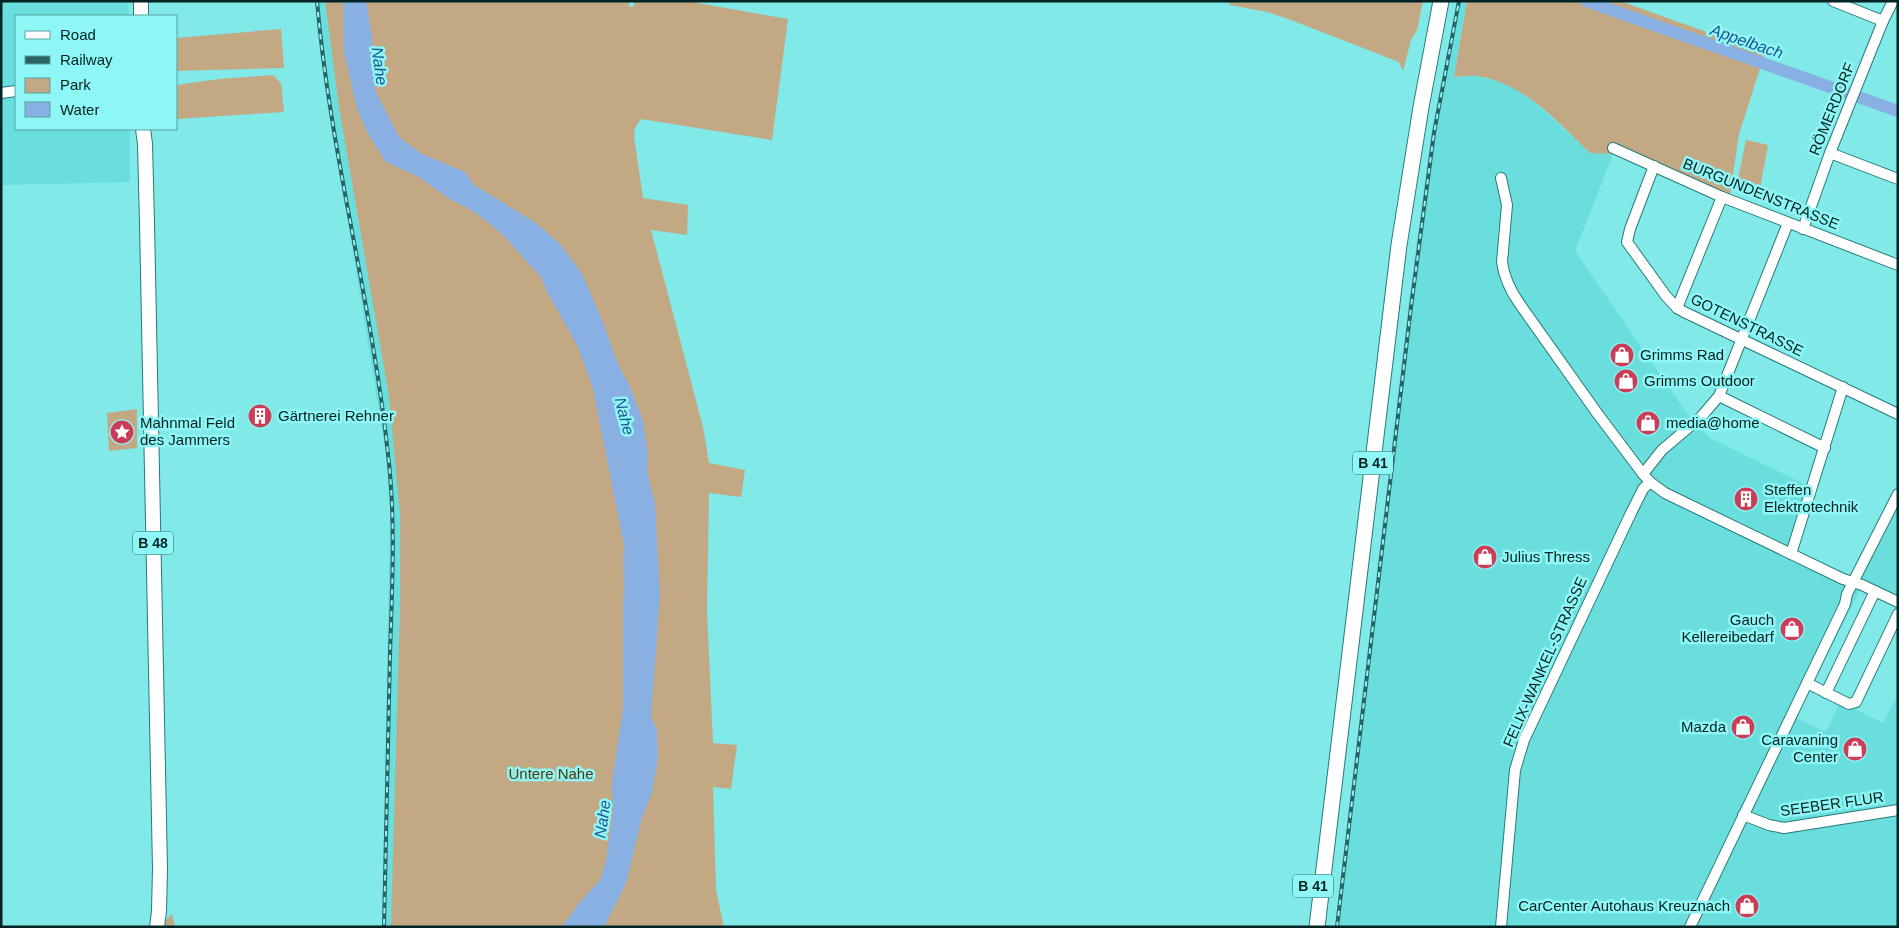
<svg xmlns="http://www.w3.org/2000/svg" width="1899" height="928" font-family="Helvetica,sans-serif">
  <rect width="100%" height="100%" fill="#81e9e8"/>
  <g fill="#69dedd">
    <path d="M1 1H128L129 16H16V129H130V182L1 185Z"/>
    <path d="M315 1H325L339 108 389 397 395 453 400 514V604L392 927H382L390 515 386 454 330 110Z"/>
    <path d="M1457 1H1467L1454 77 1476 76 1510 85 1533 100 1590 153 1613 154 1575 251 1688 415 1710 438 1812 488 1791 554 1853 582 1898 505V603L1862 586 1796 718 1826 732 1840 702 1883 723 1898 695V927H1335L1408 309 1431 135Z"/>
  </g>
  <g fill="#c3a884">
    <path d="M325 1H629V7L634 6V1H686L788 19 772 140 641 119 635 128 634 136 643 198 688 205 687 235 651 230 703 427 709 463 745 470 741 497 709 493 707 611 713 743 737 745 731 789 713 787 716 890 724 927H391L400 604V514L389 397 339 108Z"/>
    <path d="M1230 1H1423L1417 30 1411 40 1403 71 1399 62 1291 20 1267 12 1229 5Z"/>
    <path d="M1467 1H1620L1765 53 1739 134 1730 195 1617 145 1613 154 1590 153C1556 121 1526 84 1477 76 1470 75 1461 77 1454 77Z"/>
    <path d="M281 29 284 68 176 71V38Z"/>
    <path d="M273 75 281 83 284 112 176 119V85L219 79Z"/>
    <path d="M1746 140 1768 145 1760 188 1737 183Z"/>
    <path d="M137 409V448L109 451 107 413Z"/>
    <path d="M172 914 175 927H162L163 923Z"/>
  </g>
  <path fill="#88b0e2" d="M343 1H366L372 37 375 90 399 137 422 154 465 172 474 185 536 223 561 245 582 274 602 320 618 364 631 389 643 421 648 453 647 473 655 502 660 595 651 717 657 730 658 759 652 792 642 818 626 883 604 927H562L580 902 600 880 606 860 613 811 612 782 623 709V603C625 583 622 564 624 545L593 389 578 347 546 290 541 277 502 234 476 213 448 198 419 177 386 162 369 136 357 109 344 52Z"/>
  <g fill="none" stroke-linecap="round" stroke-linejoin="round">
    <path stroke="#88b0e2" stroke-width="12" d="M1586 1 1898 111"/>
    <defs>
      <g id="minor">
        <path d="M1833 1 1883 21"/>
        <path d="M1 93 16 91"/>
        <path d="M1613 148 1722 197 1898 265"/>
        <path d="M1830 153 1898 179"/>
        <path d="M1654 166 1630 229 1627 242 1666 296 1677 308 1684 312 1898 414"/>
        <path d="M1501 178 1507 205 1502 262C1504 277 1510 290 1519 303L1597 413 1643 474 1650 482 1665 493 1843 579 1862 585 1898 602"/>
        <path d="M1803 229 1830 153 1883 21 1893 1"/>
        <path d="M1677 308 1722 197"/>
        <path d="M1719 396 1825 448"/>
        <path d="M1643 474 1662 450 1701 417 1719 396 1788 223"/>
        <path d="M1791 554 1843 387"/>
        <path d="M1807 683 1849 704 1856 702 1898 614"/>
        <path d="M1826 693 1875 591"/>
        <path d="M1743 815 1769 825 1784 828 1898 810"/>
        <path d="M1501 927 1515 770 1524 740 1631 513 1643 489 1650 482"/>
        <path d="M1690 927 1845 604 1847 594 1898 494"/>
      </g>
      <g id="major">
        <path d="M141 16V1"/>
        <path d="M143 129 145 144 147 223 160 869 159 911 157 927"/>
      </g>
      <path id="highway" d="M1317 927 1399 245 1421 107 1441 1"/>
    </defs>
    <use href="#minor" stroke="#277a79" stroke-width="12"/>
    <use href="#major" stroke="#277a79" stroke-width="16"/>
    <use href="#highway" stroke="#277a79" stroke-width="17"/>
    <use href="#minor" stroke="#fff" stroke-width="10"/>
    <use href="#major" stroke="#fff" stroke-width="14"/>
    <use href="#highway" stroke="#fff" stroke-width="15"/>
    <defs>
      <g id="rail">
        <path d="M317 1C330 154 372 302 388 454 396 521 392 589 390 655 388 746 386 836 384 927"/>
        <path d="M1337 927 1411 307 1434 133 1459 1"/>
      </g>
    </defs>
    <use href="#rail" stroke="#2a6363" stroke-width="4"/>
    <use href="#rail" stroke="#8ef6f5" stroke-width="2" stroke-dasharray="5.5" stroke-linecap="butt"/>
  </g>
  <defs>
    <symbol id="shop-disc" viewBox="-11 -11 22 22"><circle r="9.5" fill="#cc3c57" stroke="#8ef6f5"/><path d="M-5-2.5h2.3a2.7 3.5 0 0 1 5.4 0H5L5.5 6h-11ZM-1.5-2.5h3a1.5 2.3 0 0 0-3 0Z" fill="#fff"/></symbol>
    <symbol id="building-disc" viewBox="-11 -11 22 22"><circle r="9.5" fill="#cc3c57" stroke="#8ef6f5"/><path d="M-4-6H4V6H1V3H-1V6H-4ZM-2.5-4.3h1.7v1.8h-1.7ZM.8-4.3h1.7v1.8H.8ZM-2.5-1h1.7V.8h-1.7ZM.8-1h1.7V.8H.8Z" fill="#fff"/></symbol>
    <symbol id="sight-disc" viewBox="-11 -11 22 22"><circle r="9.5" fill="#cc3c57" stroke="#8ef6f5"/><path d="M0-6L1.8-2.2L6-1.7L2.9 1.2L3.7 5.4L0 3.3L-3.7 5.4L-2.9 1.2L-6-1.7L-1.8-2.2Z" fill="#fff"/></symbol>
  </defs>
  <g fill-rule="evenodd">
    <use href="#shop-disc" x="1608" y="341" width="28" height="28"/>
    <use href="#shop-disc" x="1612" y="367" width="28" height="28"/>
    <use href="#building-disc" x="246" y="402" width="28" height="28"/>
    <use href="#shop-disc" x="1634" y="409" width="28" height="28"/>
    <use href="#sight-disc" x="108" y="418" width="28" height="28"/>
    <use href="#building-disc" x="1732" y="485" width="28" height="28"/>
    <use href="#shop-disc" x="1471" y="543" width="28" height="28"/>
    <use href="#shop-disc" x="1778" y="615" width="28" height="28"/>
    <use href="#shop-disc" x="1729" y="713" width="28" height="28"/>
    <use href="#shop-disc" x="1841" y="735" width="28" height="28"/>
    <use href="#shop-disc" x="1733" y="892" width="28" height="28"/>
  </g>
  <g text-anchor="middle" stroke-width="5" stroke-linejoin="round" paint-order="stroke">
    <g fill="#8ef6f5" stroke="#2b6262" stroke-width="1">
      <rect x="1353" y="451.5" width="40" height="23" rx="4"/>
      <rect x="133" y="531.5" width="40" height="23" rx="4"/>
      <rect x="1293" y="874.5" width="40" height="23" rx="4"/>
    </g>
    <g font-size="14" font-weight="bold" fill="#012323">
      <text x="1373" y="468">B 41</text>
      <text x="153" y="548">B 48</text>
      <text x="1313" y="891">B 41</text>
    </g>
    <g font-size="15" fill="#012323" stroke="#8ef6f5">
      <text transform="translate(1832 109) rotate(-68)" y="5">RÖMERDORF</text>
      <text transform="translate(1761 194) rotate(22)" y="5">BURGUNDENSTRASSE</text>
      <text transform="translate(1747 325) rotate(26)" y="5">GOTENSTRASSE</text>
      <text transform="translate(1545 662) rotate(-66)" y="5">FELIX-WANKEL-STRASSE</text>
      <text transform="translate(1832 804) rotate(-8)" y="5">SEEBER FLUR</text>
    </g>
    <g font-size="15" fill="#012323" stroke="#8ef6f5" text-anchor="start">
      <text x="1640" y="360">Grimms Rad</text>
      <text x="1644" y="386">Grimms Outdoor</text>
      <text x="278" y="421">Gärtnerei Rehner</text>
      <text x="140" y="428">Mahnmal Feld<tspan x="140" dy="17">des Jammers</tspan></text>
      <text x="1666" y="428">media@home</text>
      <text x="1764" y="495">Steffen<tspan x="1764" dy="17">Elektrotechnik</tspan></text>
      <text x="1502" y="562">Julius Thress</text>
      <text x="1774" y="625" text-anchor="end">Gauch<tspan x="1774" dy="17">Kellereibedarf</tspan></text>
      <text x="1726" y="732" text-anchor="end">Mazda</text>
      <text x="1838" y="745" text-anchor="end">Caravaning<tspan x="1838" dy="17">Center</tspan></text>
      <text x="1730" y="911" text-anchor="end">CarCenter Autohaus Kreuznach</text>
    </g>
    <g font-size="15" fill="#52370b" stroke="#8ef6f5">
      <text x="551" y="779">Untere Nahe</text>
    </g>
    <g font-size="16" font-style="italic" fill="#1e5491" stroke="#8ef6f5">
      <text transform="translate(1747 41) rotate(19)" y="6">Appelbach</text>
      <text transform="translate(380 66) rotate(82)" y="6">Nahe</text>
      <text transform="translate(625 416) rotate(76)" y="6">Nahe</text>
      <text transform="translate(602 819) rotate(-82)" y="6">Nahe</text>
    </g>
  </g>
  <rect width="1899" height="928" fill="none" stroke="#012323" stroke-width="5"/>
  <rect x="15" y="15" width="162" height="115" fill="#8ef6f5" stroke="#56a2a1"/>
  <rect x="25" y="31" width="25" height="8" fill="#ffffff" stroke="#56a2a1"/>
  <text x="60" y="40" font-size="15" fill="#012323">Road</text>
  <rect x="25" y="56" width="25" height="8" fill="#2a6363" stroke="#56a2a1"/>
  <text x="60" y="65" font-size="15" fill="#012323">Railway</text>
  <rect x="25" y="78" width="25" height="15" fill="#c3a884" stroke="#56a2a1"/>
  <text x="60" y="90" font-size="15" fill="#012323">Park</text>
  <rect x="25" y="102" width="25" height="15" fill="#88b0e2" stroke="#56a2a1"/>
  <text x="60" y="115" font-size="15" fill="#012323">Water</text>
</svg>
